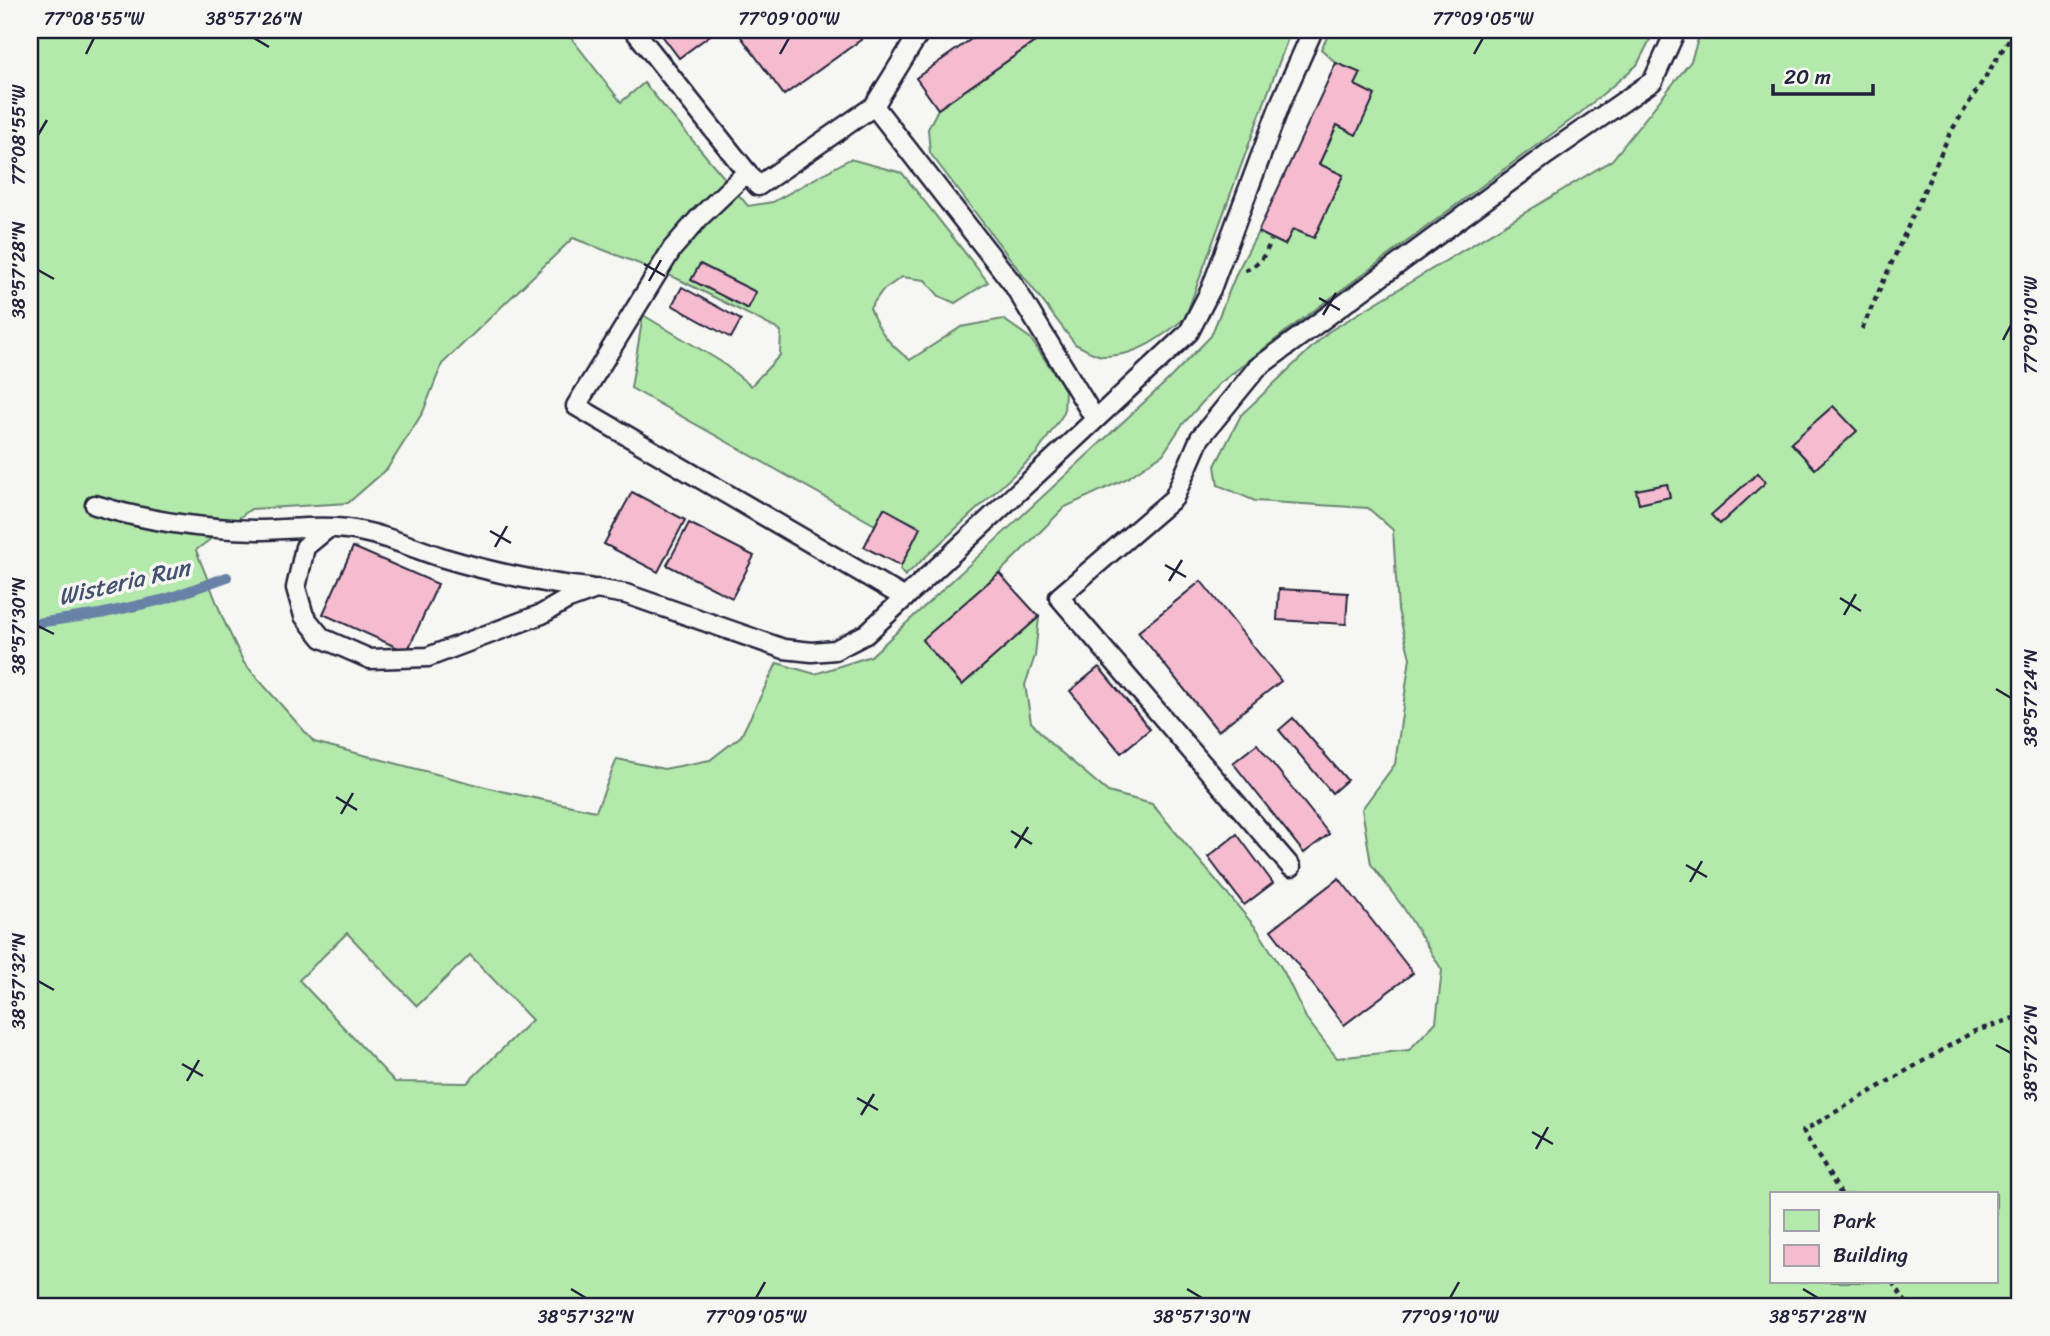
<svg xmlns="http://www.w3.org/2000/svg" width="2050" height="1336" font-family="Sriracha,sans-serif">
  <rect width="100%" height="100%" fill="#f6f6f2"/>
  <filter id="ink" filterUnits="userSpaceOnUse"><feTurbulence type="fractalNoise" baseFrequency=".0143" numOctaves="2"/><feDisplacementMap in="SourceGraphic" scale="14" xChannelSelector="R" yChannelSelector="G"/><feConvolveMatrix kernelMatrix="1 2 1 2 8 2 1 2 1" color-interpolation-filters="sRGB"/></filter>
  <g filter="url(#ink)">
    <g fill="#b3e9ab" stroke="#6a8673" stroke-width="2" fill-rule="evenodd">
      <path d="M30 30H565L621 102 644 83 748 206 773 202 850 159 902 173 988 282 955 303 939 296 925 280 902 277 882 291 870 308C878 331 891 346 910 360L961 327 1003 319 1030 338 1065 389 1064 413 1037 453 905 576 900 570 901 566 920 527 884 509 875 525 631 388 643 315 720 361 751 386 780 355 781 331 678 279 573 238 442 364 423 412 387 469 348 503 251 509 196 550 224 621 244 663 314 742 501 791 596 811 617 759 664 769 710 760 741 736 777 663 815 674 871 656 1167 381 1211 336 1237 272 1258 232 1284 245 1293 229 1314 238 1343 175 1319 164 1360 73 1336 63 1321 49 1331 30H1655L1637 65 1579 114 1289 329 1219 384 1182 425 1163 454 1126 479 1065 507 999 573 923 640 962 685 1039 617 1035 656 1025 685 1031 722 1050 743 1108 792 1152 804 1257 929 1284 972 1306 1018 1337 1058 1409 1050 1436 1022 1442 970 1403 907 1371 864 1362 809 1395 764 1410 658 1398 610 1393 530 1368 508 1255 501 1218 485 1215 466 1241 415 1328 332 1612 160 1691 61 1701 30H2020V1306H30ZM347 933 417 1006 470 955 532 1020 467 1083 395 1082 299 980ZM1772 1194H1996V1282H1772Z"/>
      <path d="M1052 30H1291L1185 318C1162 337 1137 356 1106 356 1096 357 1084 348 1075 344L930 153 928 129 938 109Z"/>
    </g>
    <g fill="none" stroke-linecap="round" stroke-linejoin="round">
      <path stroke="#6781a6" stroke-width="10" d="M30 624 100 614 166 599 227 577"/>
    </g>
    <g fill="#f5bbcf" stroke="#22223b" stroke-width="2">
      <path d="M658 30H717L679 58Z"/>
      <path d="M736 30H855L862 39 784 95Z"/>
      <path d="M984 30H1052L938 109 916 78Z"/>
      <path d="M1336 63 1361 73 1355 85 1375 95 1356 135 1337 125 1319 164 1343 175 1314 238 1293 229 1285 245 1258 232Z"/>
      <path d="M700 264 756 292 748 309 691 280Z"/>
      <path d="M682 287 741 320 731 338 672 305Z"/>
      <path d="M1833 406 1857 431 1815 469 1791 443Z"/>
      <path d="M1758 473 1766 482 1720 524 1711 515Z"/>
      <path d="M1667 484 1670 497 1639 504 1636 490Z"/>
      <path d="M632 492 685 520 658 572 604 544Z"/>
      <path d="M884 508 920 528 901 566 864 547Z"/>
      <path d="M689 523 754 556 732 598 667 565Z"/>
      <path d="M353 547 438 584 407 652 323 614Z"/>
      <path d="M999 573 1039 617 962 685 922 640Z"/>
      <path d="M1201 581 1281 681 1218 731 1138 632Z"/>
      <path d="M1279 589 1348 593 1346 624 1277 620Z"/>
      <path d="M1099 667 1150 729 1121 753 1070 691Z"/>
      <path d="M1293 718 1347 780 1332 793 1279 730Z"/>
      <path d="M1257 744 1329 834 1304 853 1233 763Z"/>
      <path d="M1237 834 1273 883 1244 905 1208 857Z"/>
      <path d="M1339 878 1413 973 1344 1025 1271 930Z"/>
    </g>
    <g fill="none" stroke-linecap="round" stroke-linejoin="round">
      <defs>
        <g id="lane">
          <path d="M634 30 758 186 874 106 1013 284 1095 419"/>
          <path d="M874 106 921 30"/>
          <path d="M747 172 699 218 672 249 576 406 905 598"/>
          <path d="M95 505C146 521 202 529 257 530 286 530 318 525 347 529 381 533 412 548 444 558 487 571 545 584 589 588"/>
          <path d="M327 529 305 547 296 588 304 616 322 638 370 659 428 657 542 614 566 600 596 589 626 594 784 649 812 652 835 650 866 634 1189 332 1211 289 1281 102 1313 30"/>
          <path d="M1291 867 1059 597 1174 498 1200 438 1257 368 1546 155 1653 81 1676 30"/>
        </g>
      </defs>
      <use href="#lane" stroke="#22223b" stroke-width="23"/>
      <g stroke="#22223b" stroke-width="4.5" stroke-dasharray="5 5" stroke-linecap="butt">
        <path d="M1245 270C1260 265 1266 254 1271 240"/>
        <path d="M1862 329 1950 133 2008 41 2020 39"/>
        <path d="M1841 1194 1803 1131 1973 1032 2020 1016"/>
        <path d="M1893 1282 1908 1306"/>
      </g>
      <use href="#lane" stroke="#f6f6f2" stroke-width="18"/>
    </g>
  </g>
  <path fill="none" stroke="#22223b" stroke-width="2.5" d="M254 38 269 47M86 54 94 38M780 54 789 38M1474 54 1483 38M38 135 47 120M644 264 665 276M38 270 54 279M649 281 661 260M1319 298 1340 310M1323 315 1336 293M2003 340 2011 325M490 531 511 543M495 547 507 526M1165 565 1186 577M1169 581 1182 560M1840 598 1861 611M1844 615 1856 594M38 626 54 634M1996 689 2011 698M336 797 357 810M341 814 353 793M1011 831 1032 844M1015 848 1028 827M1686 865 1707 877M1690 882 1702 861M38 981 54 990M1996 1045 2011 1053M182 1064 203 1076M187 1081 199 1060M857 1098 878 1110M861 1115 874 1094M1532 1132 1553 1144M1536 1149 1548 1127M571 1289 586 1298M1187 1289 1202 1298M1803 1289 1818 1298M756 1298 765 1282M1450 1298 1459 1282"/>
  <g text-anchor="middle" stroke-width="7" stroke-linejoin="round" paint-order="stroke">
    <g font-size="24" font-style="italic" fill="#445271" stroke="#f6f6f2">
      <text transform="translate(124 582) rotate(-13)" y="8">Wisteria Run</text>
    </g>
  </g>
  <rect width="2050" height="1336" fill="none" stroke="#f6f6f2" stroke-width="77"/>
  <rect x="1770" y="1192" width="228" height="91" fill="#f6f6f2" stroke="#a1a1a9" stroke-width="2"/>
  <rect x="1784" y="1210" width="35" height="21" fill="#b3e9ab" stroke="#a1a1a9" stroke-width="2"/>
  <text x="1833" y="1228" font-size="21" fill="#22223b">Park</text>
  <rect x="1784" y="1245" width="35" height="21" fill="#f5bbcf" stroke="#a1a1a9" stroke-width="2"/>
  <text x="1833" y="1262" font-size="21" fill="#22223b">Building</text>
  <path d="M1773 84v10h100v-10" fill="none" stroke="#22223b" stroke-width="3.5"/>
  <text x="1784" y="84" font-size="21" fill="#22223b" stroke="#f6f6f2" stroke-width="5" paint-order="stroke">20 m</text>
  <rect x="38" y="38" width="1973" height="1260" fill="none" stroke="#22223b" stroke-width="2.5"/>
  <g font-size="18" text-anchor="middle" fill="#22223b">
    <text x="94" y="25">77°08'55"W</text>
    <text x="254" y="25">38°57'26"N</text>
    <text x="789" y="25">77°09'00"W</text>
    <text x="1483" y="25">77°09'05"W</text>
    <text transform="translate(19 135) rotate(-90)" y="6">77°08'55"W</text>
    <text transform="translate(19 270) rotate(-90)" y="6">38°57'28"N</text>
    <text transform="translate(2031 325) rotate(-90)" y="6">77°09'10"W</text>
    <text transform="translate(19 626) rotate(-90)" y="6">38°57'30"N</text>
    <text transform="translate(2031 698) rotate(-90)" y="6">38°57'24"N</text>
    <text transform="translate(19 981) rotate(-90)" y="6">38°57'32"N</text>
    <text transform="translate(2031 1053) rotate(-90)" y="6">38°57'26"N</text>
    <text x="586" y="1323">38°57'32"N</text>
    <text x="756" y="1323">77°09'05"W</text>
    <text x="1202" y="1323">38°57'30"N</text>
    <text x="1450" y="1323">77°09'10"W</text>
    <text x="1818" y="1323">38°57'28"N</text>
  </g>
</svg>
